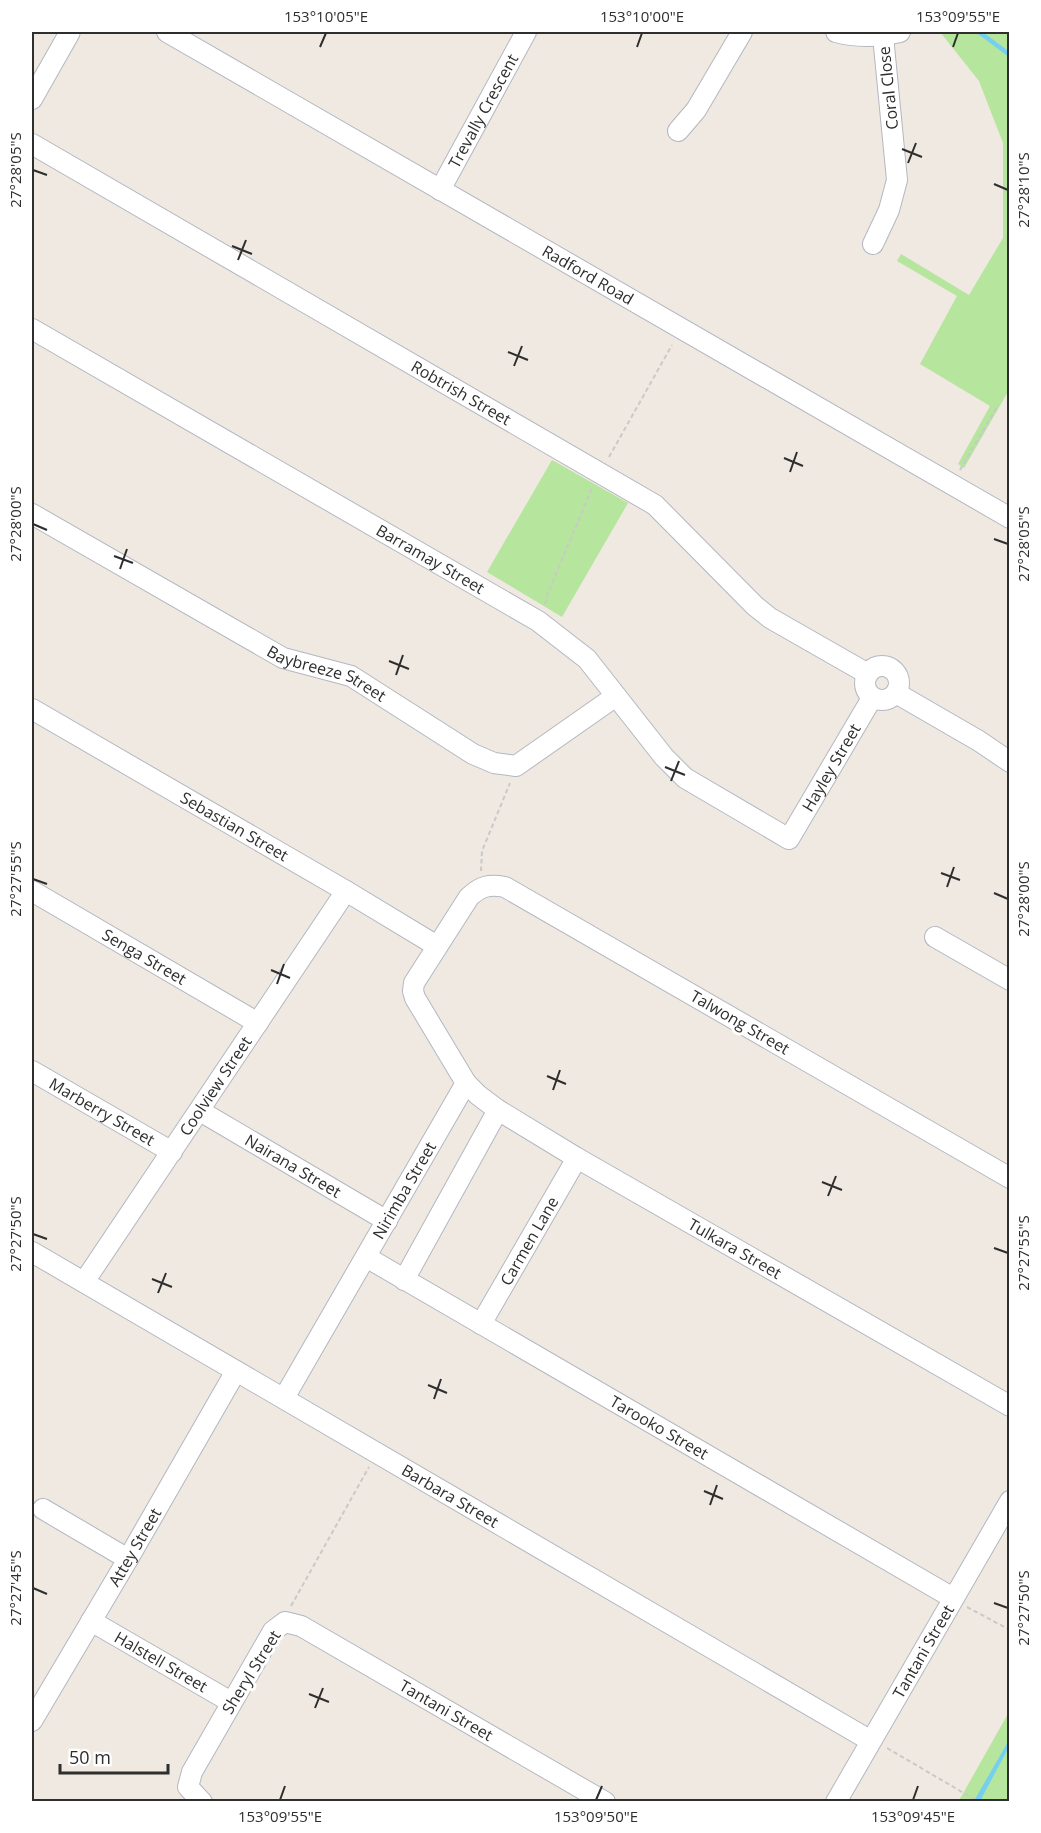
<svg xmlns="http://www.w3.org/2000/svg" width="1041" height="1833" font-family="'Open Sans',sans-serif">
  <rect width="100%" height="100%" fill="#efe9e1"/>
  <g fill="#b6e59e">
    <path d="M940 32H1009V390L964 468 958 464 990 406 920 364 957 296 897 261 901 254 969 295 1003 238V143L979 81Z"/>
    <path d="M552 460 628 503 562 617 487 572Z"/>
    <path d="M1009 1712V1801L958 1802 965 1790Z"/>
  </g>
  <path fill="#75cff0" d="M1009 1740V1747L980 1801H974Z"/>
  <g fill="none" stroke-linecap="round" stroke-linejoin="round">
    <path stroke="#75cff0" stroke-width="4.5" d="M979 32 1010 55"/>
    <defs>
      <g id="minor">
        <path id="s1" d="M167 32 1010 518"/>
        <path d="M836 32C858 38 878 37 900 32"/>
        <path d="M32 99 70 32"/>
        <path d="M678 131 696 110 742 32"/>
        <path id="s2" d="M32 144 655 505 755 606 770 618 868 674"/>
        <path id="s3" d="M440 190 526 32"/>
        <path d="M873 244 889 210 897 180 883 36"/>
        <path id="s4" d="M32 329 538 621 587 659 664 757 685 778 789 839 872 698"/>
        <path id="s5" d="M32 514 283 658 351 676 473 754 494 763 516 766 616 696"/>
        <circle cx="882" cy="683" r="17"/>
        <path d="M896 693 979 741 1010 762"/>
        <path id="s6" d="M32 709 346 891 437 946"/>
        <path id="s7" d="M32 891 258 1023"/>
        <path d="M935 937 1010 980"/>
        <path id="s8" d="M32 1071 172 1152"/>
        <path id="s9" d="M200 1111 387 1221"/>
        <path id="s10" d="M1010 1178 505 887C489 884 481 886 469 897L414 983 413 991 415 998 466 1083 478 1095 498 1110 577 1158 1010 1406"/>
        <path id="s11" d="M32 1252 871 1741"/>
        <path id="s12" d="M366 1257 953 1598"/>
        <path d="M404 1280 498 1110"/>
        <path id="s13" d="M84 1282 346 891"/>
        <path id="s14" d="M481 1324 577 1158"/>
        <path id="s15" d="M284 1398 466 1083"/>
        <path d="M43 1509 128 1559"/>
        <path id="s16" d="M91 1621 231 1702"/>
        <path id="s17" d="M32 1721 128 1559 236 1371"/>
        <path id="s18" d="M202 1802 188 1787 192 1772 273 1631 285 1622 301 1626 605 1802"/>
        <path id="s19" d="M836 1802 1010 1501"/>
      </g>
    </defs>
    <use href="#minor" stroke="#b4b7c1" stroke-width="22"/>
    <g stroke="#c9c9c9" stroke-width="2" stroke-dasharray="4.5 3" stroke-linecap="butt">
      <path d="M609 457 672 345"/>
      <path d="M960 470 998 405"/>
      <path d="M545 604 548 593 592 488"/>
      <path d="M481 871 482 851 510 783"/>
      <path d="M291 1606 369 1467"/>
      <path d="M967 1607 1010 1630"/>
      <path d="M887 1748 979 1802"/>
    </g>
    <use href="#minor" stroke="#fff" stroke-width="20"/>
  </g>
  <path fill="none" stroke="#2e2e2e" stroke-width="2" d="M320 47 326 33M637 47 642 33M953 47 958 33M902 149 922 157M908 163 916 143M33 170 47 175M994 184 1008 190M232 246 252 254M238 260 246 240M508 352 528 360M514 366 522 346M784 458 803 466M790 472 797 452M33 524 47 530M994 539 1008 544M114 556 133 563M120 569 127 549M389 661 409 669M396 675 403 655M665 767 685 775M671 781 679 761M941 873 960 880M33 879 47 884M947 887 954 867M994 893 1008 899M271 970 290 978M277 984 284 964M547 1076 566 1084M553 1090 560 1070M822 1182 842 1190M828 1196 836 1176M33 1234 47 1239M994 1248 1008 1253M152 1279 172 1287M158 1293 166 1273M428 1385 447 1393M434 1399 441 1379M704 1491 723 1499M710 1505 717 1485M33 1588 47 1594M994 1603 1008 1608M309 1694 329 1702M315 1708 323 1688M280 1800 285 1786M596 1800 602 1786M913 1800 918 1786"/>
  <g text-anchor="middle" stroke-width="6" stroke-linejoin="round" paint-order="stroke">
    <g font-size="16" fill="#2e2e2e" stroke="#fff">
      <text transform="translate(888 88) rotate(-96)" y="6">Coral Close</text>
      <text dy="6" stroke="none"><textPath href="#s3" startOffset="90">Trevally Crescent</textPath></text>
      <text dy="6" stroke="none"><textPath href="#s1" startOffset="486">Radford Road</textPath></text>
      <text dy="6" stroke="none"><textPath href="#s2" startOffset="496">Robtrish Street</textPath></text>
      <text dy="6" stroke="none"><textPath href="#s4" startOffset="460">Barramay Street</textPath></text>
      <text dy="6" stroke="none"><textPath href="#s5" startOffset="336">Baybreeze Street</textPath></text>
      <text dy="6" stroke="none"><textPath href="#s4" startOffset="1004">Hayley Street</textPath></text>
      <text dy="6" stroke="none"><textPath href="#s6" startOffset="234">Sebastian Street</textPath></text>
      <text dy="6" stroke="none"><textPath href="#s7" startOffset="130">Senga Street</textPath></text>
      <text transform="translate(740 1022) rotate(30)" y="6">Talwong Street</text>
      <text dy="6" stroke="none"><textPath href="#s13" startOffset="236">Coolview Street</textPath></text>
      <text dy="6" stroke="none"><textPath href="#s8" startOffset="81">Marberry Street</textPath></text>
      <text dy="6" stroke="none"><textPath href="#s9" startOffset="108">Nairana Street</textPath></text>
      <text dy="6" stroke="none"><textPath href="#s15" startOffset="240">Nirimba Street</textPath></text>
      <text dy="6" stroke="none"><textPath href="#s14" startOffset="96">Carmen Lane</textPath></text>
      <text dy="6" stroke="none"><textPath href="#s10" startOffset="1155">Tulkara Street</textPath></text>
      <text dy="6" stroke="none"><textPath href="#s12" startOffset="339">Tarooko Street</textPath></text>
      <text dy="6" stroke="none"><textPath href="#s11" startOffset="484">Barbara Street</textPath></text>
      <text dy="6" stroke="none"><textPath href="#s17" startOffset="202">Attey Street</textPath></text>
      <text dy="6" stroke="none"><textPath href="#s19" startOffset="174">Tantani Street</textPath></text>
      <text dy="6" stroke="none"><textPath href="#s16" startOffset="81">Halstell Street</textPath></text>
      <text transform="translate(251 1672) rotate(-58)" y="6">Sheryl Street</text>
      <text dy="6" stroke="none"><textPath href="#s18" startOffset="398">Tantani Street</textPath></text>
    </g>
  </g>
  <rect width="1041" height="1833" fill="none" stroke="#ffffff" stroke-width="66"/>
  <path d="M60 1764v9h108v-9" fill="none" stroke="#2e2e2e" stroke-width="3"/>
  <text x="69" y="1764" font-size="18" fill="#2e2e2e" stroke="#ffffff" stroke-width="4.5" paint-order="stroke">50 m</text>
  <rect x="33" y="33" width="975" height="1767" fill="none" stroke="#2e2e2e" stroke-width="2"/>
  <g font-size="15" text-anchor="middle" fill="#2e2e2e">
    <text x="326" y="22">153°10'05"E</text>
    <text x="642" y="22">153°10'00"E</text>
    <text x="958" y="22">153°09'55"E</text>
    <text transform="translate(16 170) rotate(-90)" y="5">27°28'05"S</text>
    <text transform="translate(1024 190) rotate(-90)" y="5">27°28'10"S</text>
    <text transform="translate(16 524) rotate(-90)" y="5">27°28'00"S</text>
    <text transform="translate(1024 544) rotate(-90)" y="5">27°28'05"S</text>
    <text transform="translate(16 879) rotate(-90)" y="5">27°27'55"S</text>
    <text transform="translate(1024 899) rotate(-90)" y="5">27°28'00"S</text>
    <text transform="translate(16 1234) rotate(-90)" y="5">27°27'50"S</text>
    <text transform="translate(1024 1253) rotate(-90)" y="5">27°27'55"S</text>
    <text transform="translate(16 1588) rotate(-90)" y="5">27°27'45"S</text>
    <text transform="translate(1024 1608) rotate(-90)" y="5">27°27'50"S</text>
    <text x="280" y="1822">153°09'55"E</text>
    <text x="596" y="1822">153°09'50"E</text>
    <text x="913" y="1822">153°09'45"E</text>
  </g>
</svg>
